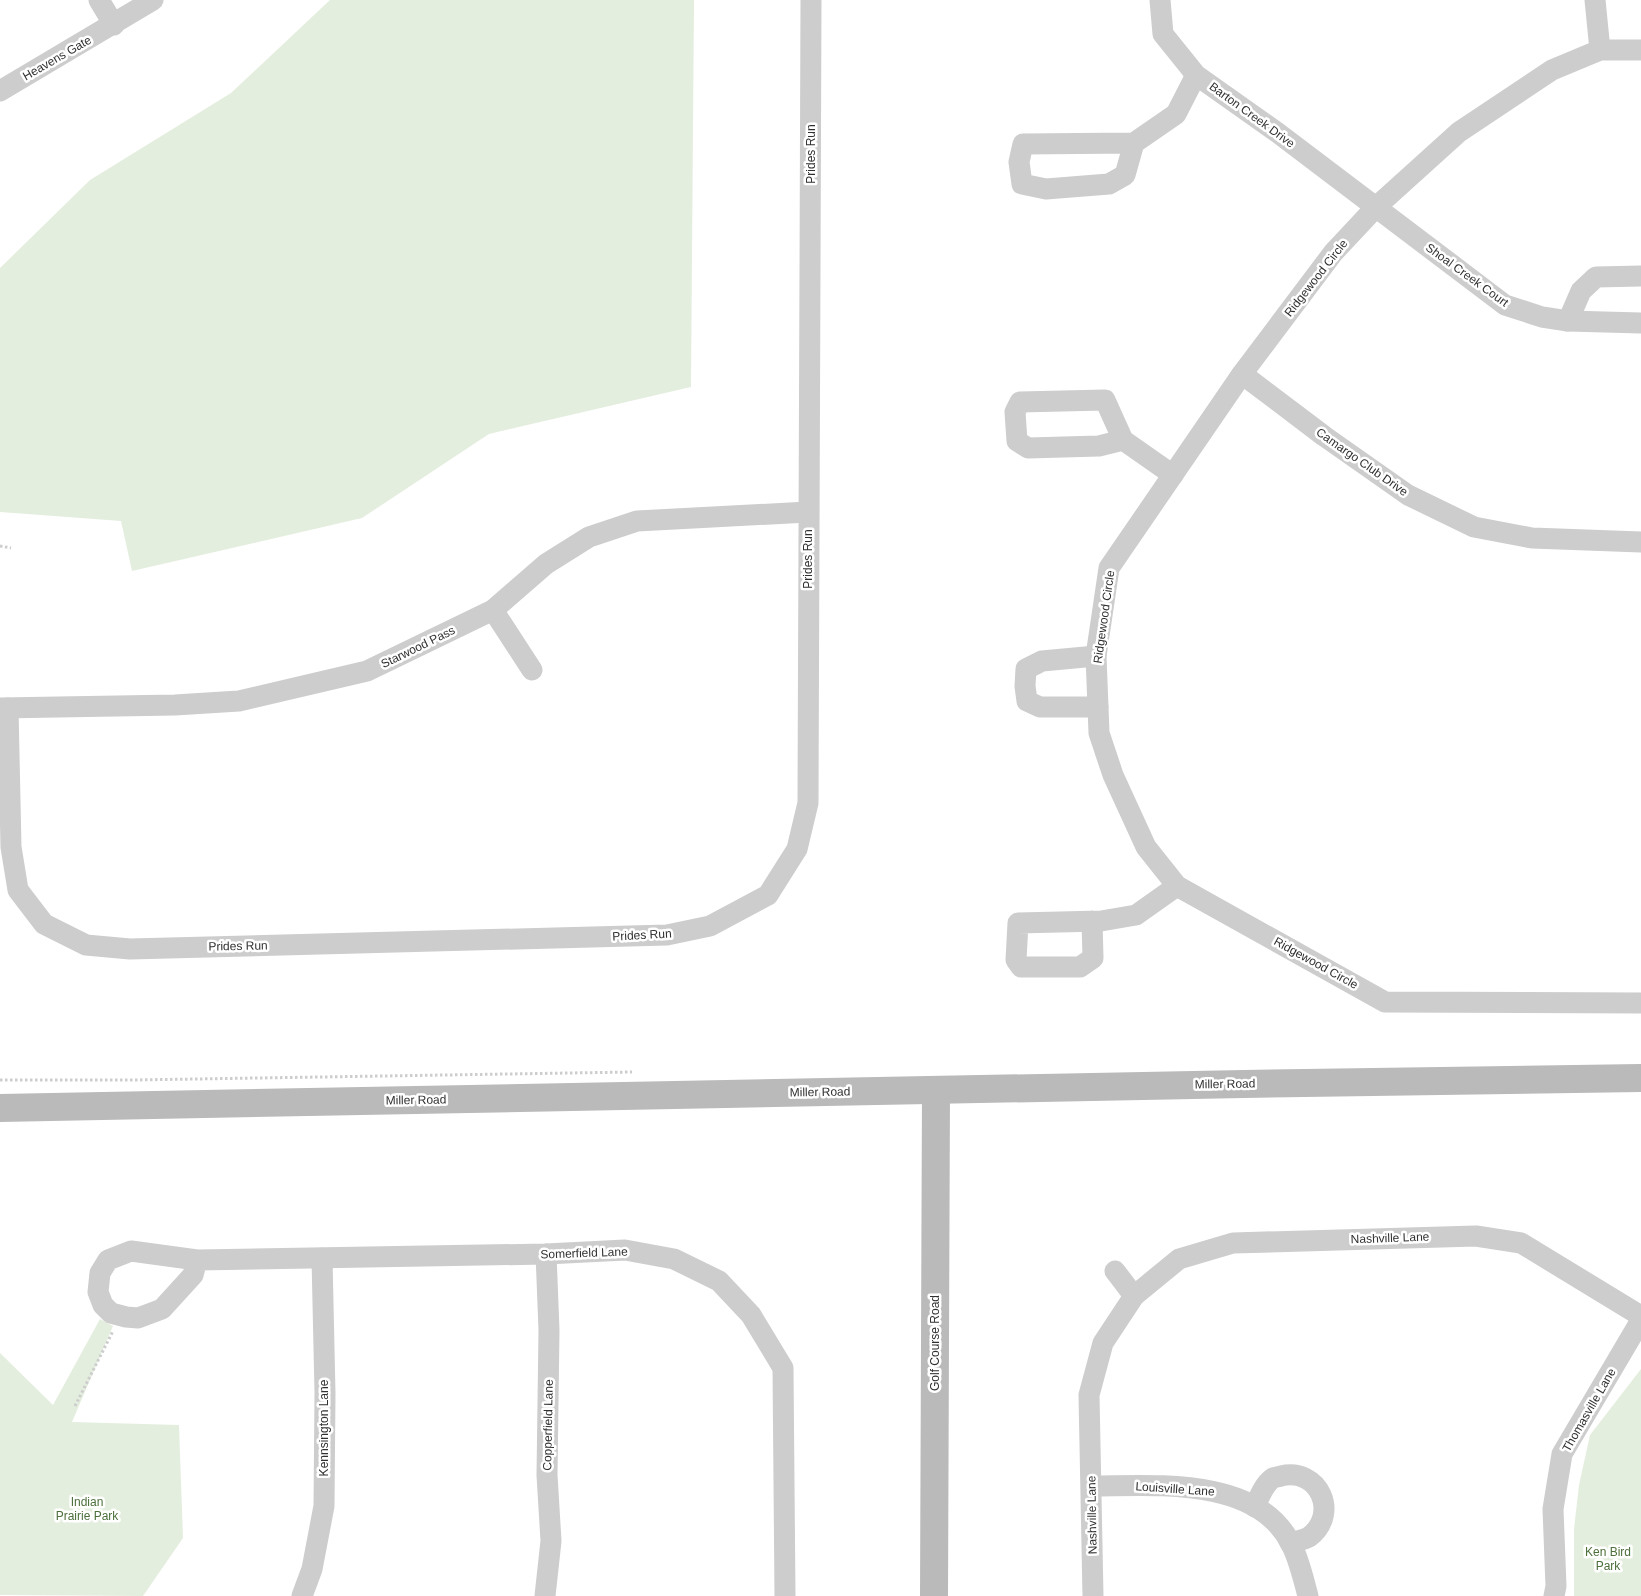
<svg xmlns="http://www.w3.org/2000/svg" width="1641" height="1596" font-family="Arial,sans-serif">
  <rect width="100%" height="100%" fill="#fff"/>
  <g fill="#e4eede">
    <path d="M330 0H694L691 387 489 434 362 518 132 571 121 521 0 512V268L90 180 231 93Z"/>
    <path d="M100 1319 113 1326 72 1422 179 1425 183 1538 143 1596 0 1595V1353L53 1405Z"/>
    <path d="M1641 1369V1596H1574V1529L1579 1485 1590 1435Z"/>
  </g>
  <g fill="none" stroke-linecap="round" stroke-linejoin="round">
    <g stroke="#cdcdcd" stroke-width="3" stroke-dasharray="2.5 2.5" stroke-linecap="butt">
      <path d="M0 546 11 548"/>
      <path d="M0 1080H133L632 1072"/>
      <path d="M75 1406 113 1331"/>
    </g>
    <g stroke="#cdcdcd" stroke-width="21">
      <path d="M99 0 114 25"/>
      <path d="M1160 0 1163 34 1196 75 1278 133 1505 305 1542 317 1568 321 1641 323"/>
      <path d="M1595 0 1600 50"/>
      <path d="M1641 50H1600L1552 70 1459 132 1376 207 1333 253 1242 374 1109 568 1096 656 1099 733 1113 775 1146 847 1177 886 1385 1002 1641 1003"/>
      <path d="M0 91 153 0"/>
      <path d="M1134 143 1125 175 1109 184 1046 189 1022 184 1019 162 1023 144 1134 143 1176 114 1196 75"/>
      <path d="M1568 321 1581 291 1596 277 1641 276"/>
      <path d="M1242 374 1324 436 1408 495 1474 527 1532 538 1641 542"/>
      <path d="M1123 440 1099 446 1028 448 1017 441 1015 412 1020 402 1105 400 1123 440 1173 475"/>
      <path d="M493 610 532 670"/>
      <path d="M1096 656 1042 661 1026 669 1025 686 1027 701 1040 707H1098"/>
      <path d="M0 708 175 705 239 701 367 671 493 610 546 564 589 537 637 521 808 512"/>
      <path d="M8 708 11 847 18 890 44 924 86 945 130 949 667 935 710 926 768 895 797 849 808 803 811 0"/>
      <path d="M1092 921 1093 958 1080 967H1021L1016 960 1018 923 1101 921 1136 915 1177 886"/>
      <path d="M197 1260 193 1275 162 1309 138 1318 126 1317 111 1313 103 1305 98 1292 100 1273 108 1260 131 1251 197 1260 546 1254 625 1250 674 1259 719 1281 751 1315 783 1368 785 1596"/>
      <path d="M1115 1271 1134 1296"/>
      <path d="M1092 1486C1154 1486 1255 1476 1290 1542 1299 1558 1303 1578 1308 1596"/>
      <path d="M1255 1507C1259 1497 1264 1484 1273 1478 1276 1477 1278 1477 1281 1476 1319 1467 1340 1514 1309 1537 1304 1540 1296 1541 1290 1543"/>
      <path d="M302 1596 312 1569 324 1506 325 1393 322 1258"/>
      <path d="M545 1596 551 1541 547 1475 549 1330 546 1254"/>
      <path d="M1093 1596 1089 1395 1103 1343 1134 1296 1179 1259 1233 1243 1476 1236 1521 1243 1641 1316"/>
      <path d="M1554 1596 1556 1586 1553 1509 1562 1454 1641 1320"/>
    </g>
    <g stroke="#bababa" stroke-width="28">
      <path d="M0 1108 1244 1084 1641 1078"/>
      <path d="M934 1596 936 1090"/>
    </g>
  </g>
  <g text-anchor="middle" stroke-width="5" stroke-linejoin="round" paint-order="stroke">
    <g font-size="12" fill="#303030" stroke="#fff">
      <text transform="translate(57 58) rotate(-30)" y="4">Heavens Gate</text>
      <text transform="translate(1252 115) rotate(36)" y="4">Barton Creek Drive</text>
      <text transform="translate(811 154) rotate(-90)" y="4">Prides Run</text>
      <text transform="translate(1467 275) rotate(36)" y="4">Shoal Creek Court</text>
      <text transform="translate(1316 278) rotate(-52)" y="4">Ridgewood Circle</text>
      <text transform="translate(1362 462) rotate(35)" y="4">Camargo Club Drive</text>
      <text transform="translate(808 559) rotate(-90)" y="4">Prides Run</text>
      <text transform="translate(1104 617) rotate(-82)" y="4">Ridgewood Circle</text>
      <text transform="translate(418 647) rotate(-26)" y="4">Starwood Pass</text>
      <text transform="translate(642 935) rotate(-3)" y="4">Prides Run</text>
      <text transform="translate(238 946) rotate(-1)" y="4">Prides Run</text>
      <text transform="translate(1316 963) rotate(29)" y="4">Ridgewood Circle</text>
      <text transform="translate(1225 1084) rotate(-1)" y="4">Miller Road</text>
      <text transform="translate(820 1092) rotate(-1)" y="4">Miller Road</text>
      <text transform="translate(416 1100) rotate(-1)" y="4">Miller Road</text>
      <text transform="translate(1390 1238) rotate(-2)" y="4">Nashville Lane</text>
      <text transform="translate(584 1253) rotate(-2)" y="4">Somerfield Lane</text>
      <text transform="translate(935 1343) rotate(-90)" y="4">Golf Course Road</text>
      <text transform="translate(1589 1410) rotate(-60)" y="4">Thomasville Lane</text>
      <text transform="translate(548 1425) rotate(-89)" y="4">Copperfield Lane</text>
      <text transform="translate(324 1428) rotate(-90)" y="4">Kennsington Lane</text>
      <text transform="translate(1175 1489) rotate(4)" y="4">Louisville Lane</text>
      <text transform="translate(1092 1515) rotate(-91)" y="4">Nashville Lane</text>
    </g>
    <g font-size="12" fill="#4c6f3b" stroke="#fff">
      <text x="87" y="1506">Indian<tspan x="87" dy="14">Prairie Park</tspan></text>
      <text x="1608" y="1556">Ken Bird<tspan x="1608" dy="14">Park</tspan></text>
    </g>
  </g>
</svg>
